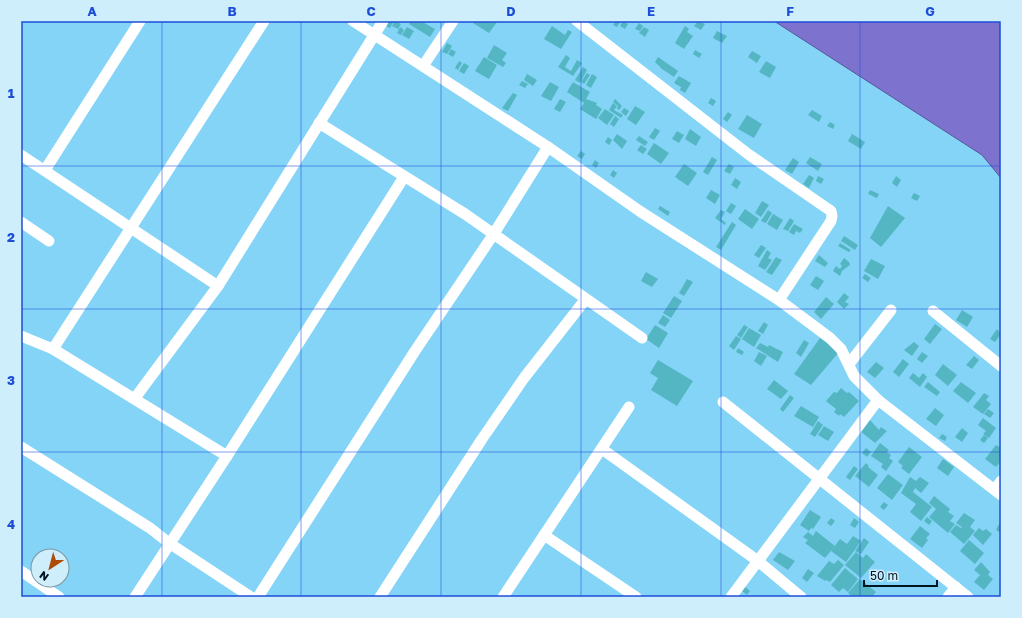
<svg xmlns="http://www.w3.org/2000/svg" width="1022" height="618" font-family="'Golos Text',sans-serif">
  <rect width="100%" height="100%" fill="#83d4f7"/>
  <path fill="#7e72cf" stroke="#58569a" d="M774 21H1001V178L982 155Z"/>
  <g fill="#55b6c3">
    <path d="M389 21H394L390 28 386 26Z"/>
    <path d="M395 21 401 24 398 29 392 26Z"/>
    <path d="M411 21H421L435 29 430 37 409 24Z"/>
    <path d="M474 21H496L497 22 489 33 473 23Z"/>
    <path d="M616 21H621L617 27 613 25Z"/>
    <path d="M623 21 628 24 625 29 620 26Z"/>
    <path d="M698 21 705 24 701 30 694 26Z"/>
    <path d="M639 23 643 26 640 31 635 29Z"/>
    <path d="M552 26 565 35 568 30 572 32 561 49 544 39Z"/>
    <path d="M685 26 689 29 687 32 693 36 684 49 675 43Z"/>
    <path d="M400 27 404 30 401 35 397 33Z"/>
    <path d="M407 27 414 31 409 39 402 35Z"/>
    <path d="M644 27 649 30 645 37 639 33Z"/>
    <path d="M717 31 727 36 722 43 713 38Z"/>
    <path d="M447 43 452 46 447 54 442 52Z"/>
    <path d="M494 45 507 53 502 60 506 63 503 67 487 58Z"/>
    <path d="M451 49 456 52 453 57 448 54Z"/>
    <path d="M695 50 702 54 699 58 693 54Z"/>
    <path d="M752 51 761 56 757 63 748 57Z"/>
    <path d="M566 55 570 58 565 67 571 71 577 60 582 63 573 76 558 67Z"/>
    <path d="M484 57 497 65 489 79 475 71Z"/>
    <path d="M658 57 678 71 674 77 662 69 655 62Z"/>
    <path d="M459 61 462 63 458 70 455 68Z"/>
    <path d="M766 61 776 67 770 78 759 72Z"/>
    <path d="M464 63 469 66 464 74 459 71Z"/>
    <path d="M583 67 587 70 580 83 575 80Z"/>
    <path d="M587 73 590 75 584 84 581 82Z"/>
    <path d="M527 74 537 80 533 86 524 80Z"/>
    <path d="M592 74 597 77 591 88 586 85Z"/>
    <path d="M679 76 691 83 685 93 680 90 681 87 674 83Z"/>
    <path d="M522 81 528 84 525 88 519 85Z"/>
    <path d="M550 82 559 87 551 101 541 96Z"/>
    <path d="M573 82 590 92 586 99 597 103 596 105 602 109 596 119 580 109 584 103 567 92Z"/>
    <path d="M513 93 517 95 508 111 502 108Z"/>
    <path d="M711 98 716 101 713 106 708 103Z"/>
    <path d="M560 99 566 102 560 112 554 109Z"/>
    <path d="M615 99 622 106 619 110 617 109 618 106 613 102Z"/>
    <path d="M613 103 617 106 614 110 623 115 621 118 609 110Z"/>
    <path d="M635 106 645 112 636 125 627 119Z"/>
    <path d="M624 108 629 111 626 116 621 112Z"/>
    <path d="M605 109 614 115 607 125 598 118Z"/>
    <path d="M812 110 822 116 819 122 808 115Z"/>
    <path d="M728 112 732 115 727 122 723 119Z"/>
    <path d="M747 115 762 124 754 138 738 129Z"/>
    <path d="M615 116 619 119 614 127 610 124Z"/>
    <path d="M830 122 835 125 833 129 827 126Z"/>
    <path d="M655 128 660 131 654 140 649 137Z"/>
    <path d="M690 129 701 137 696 146 685 139Z"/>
    <path d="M677 131 684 135 679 143 672 139Z"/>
    <path d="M617 134 627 141 622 149 613 140Z"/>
    <path d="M852 134 865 142 861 149 848 141Z"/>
    <path d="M639 136 648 142 645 146 636 140Z"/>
    <path d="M608 137 612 140 609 145 605 142Z"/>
    <path d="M654 143 669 153 661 164 647 154Z"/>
    <path d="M641 145 647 149 643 154 637 150Z"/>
    <path d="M581 151 585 154 582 159 577 156Z"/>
    <path d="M712 157 717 160 708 175 703 172Z"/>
    <path d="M810 157 822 164 818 171 806 163Z"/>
    <path d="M793 158 799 162 792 174 785 170Z"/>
    <path d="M595 160 599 163 596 168 592 165Z"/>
    <path d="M684 164 697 173 688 186 675 177Z"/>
    <path d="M729 164 734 167 730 174 724 171Z"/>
    <path d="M613 170 617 173 614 178 610 175Z"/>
    <path d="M809 175 814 178 809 188 803 184Z"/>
    <path d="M818 176 824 179 821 184 816 181Z"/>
    <path d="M896 176 901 180 897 187 892 183Z"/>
    <path d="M735 178 741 182 737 189 731 185Z"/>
    <path d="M711 190 720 195 715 204 706 198Z"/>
    <path d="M870 190 879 194 877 198 868 194Z"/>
    <path d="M914 193 920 196 917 201 911 198Z"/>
    <path d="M762 201 769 205 761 217 755 213Z"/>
    <path d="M731 203 736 206 731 214 726 211Z"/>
    <path d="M660 206 670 212 668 216 658 209Z"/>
    <path d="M888 206 905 218 881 247 870 238Z"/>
    <path d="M745 209 759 219 752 229 738 219Z"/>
    <path d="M721 210 725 212 721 219 726 223 725 225 715 218Z"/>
    <path d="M768 210 772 213 766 223 761 221Z"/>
    <path d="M773 214 783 220 777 230 767 224Z"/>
    <path d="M790 218 794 221 788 231 783 229Z"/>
    <path d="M732 222 736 225 721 250 716 247Z"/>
    <path d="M794 224 803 229 800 233 796 231 794 235 789 232Z"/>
    <path d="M844 236 858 245 855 250 841 241Z"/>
    <path d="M840 243 851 250 849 252 838 246Z"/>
    <path d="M761 245 766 248 759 258 754 255Z"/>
    <path d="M767 250 771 253 768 258 772 260 765 270 758 266Z"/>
    <path d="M819 255 828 263 825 267 815 261Z"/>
    <path d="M776 257 782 260 772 275 766 272Z"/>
    <path d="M844 258 849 262 850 265 842 271 840 276 833 271 836 266 840 269 842 266 840 264Z"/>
    <path d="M871 259 885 266 878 279 864 271Z"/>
    <path d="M646 272 658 279 652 287 641 281Z"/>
    <path d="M865 274 871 278 868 282 862 278Z"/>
    <path d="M816 276 824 281 818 290 810 285Z"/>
    <path d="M687 279 693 282 684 296 679 293Z"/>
    <path d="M844 293 849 297 845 302 849 304 844 309 837 302Z"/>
    <path d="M674 296 682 301 671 318 663 313Z"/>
    <path d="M826 297 834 304 821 319 814 312Z"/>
    <path d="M962 310 973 317 967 327 956 320Z"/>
    <path d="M663 315 670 320 665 327 658 323Z"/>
    <path d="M764 322 768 325 763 334 758 331Z"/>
    <path d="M935 324 942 329 930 344 924 339Z"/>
    <path d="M655 325 668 333 659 348 646 339Z"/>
    <path d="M744 325 748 327 741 338 737 335Z"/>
    <path d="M749 328 761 335 754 347 742 339Z"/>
    <path d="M997 329 1001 334 995 342 990 339Z"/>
    <path d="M736 336 741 339 734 350 729 346Z"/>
    <path d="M820 338 839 352 811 385 794 374Z"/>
    <path d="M804 340 809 343 801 357 796 353Z"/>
    <path d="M914 342 919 346 912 356 904 350Z"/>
    <path d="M760 343 768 347 769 345 783 352 778 362 756 348Z"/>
    <path d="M738 348 744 352 742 355 736 352Z"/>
    <path d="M759 352 767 356 761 366 754 361Z"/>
    <path d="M922 352 928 356 922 363 917 359Z"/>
    <path d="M974 356 979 360 972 369 966 365Z"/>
    <path d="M903 359 909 364 899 377 893 372Z"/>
    <path d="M658 360 693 381 677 406 651 390 658 378 650 373Z"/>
    <path d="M876 362 884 368 875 378 867 372Z"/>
    <path d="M943 364 957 375 948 386 935 375Z"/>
    <path d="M913 373 919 378 923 373 927 377 920 387 909 378Z"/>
    <path d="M774 380 788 391 781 399 767 389Z"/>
    <path d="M928 382 940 392 937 396 924 387Z"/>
    <path d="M961 382 976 393 968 403 953 391Z"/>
    <path d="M841 388 847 393 849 392 859 401 844 417 840 414 839 416 834 412 836 409 826 401 834 392 837 393Z"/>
    <path d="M984 393 989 396 986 400 991 404 983 414 973 407Z"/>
    <path d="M790 395 794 398 783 412 780 409Z"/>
    <path d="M801 406 819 417 813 427 794 416Z"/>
    <path d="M935 408 944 415 936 426 926 419Z"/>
    <path d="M988 409 994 413 990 418 984 414Z"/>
    <path d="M983 418 996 428 989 438 983 434 986 431 978 425Z"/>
    <path d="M870 420 879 430 881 427 887 431 875 443 861 432Z"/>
    <path d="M818 421 823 425 815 437 810 434Z"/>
    <path d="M824 426 834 432 828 441 818 435Z"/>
    <path d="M962 428 968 433 962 442 955 437Z"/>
    <path d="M942 434 947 437 945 441 939 438Z"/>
    <path d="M984 435 988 438 984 443 980 440Z"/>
    <path d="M880 443 889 450 887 452 891 455 889 458 893 461 886 471 881 467 883 464 871 456Z"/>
    <path d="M996 445 1001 448V461L996 467 985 459Z"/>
    <path d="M909 447 922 457 909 474 901 468 903 466 898 462Z"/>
    <path d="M866 448 871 452 867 457 862 453Z"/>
    <path d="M943 459 954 467 948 476 937 468Z"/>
    <path d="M866 463 869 466 868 467 878 475 869 487 855 476Z"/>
    <path d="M854 466 858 469 850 480 846 477Z"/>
    <path d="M888 474 903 485 892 500 877 488Z"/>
    <path d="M910 477 916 481 920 477 929 483 921 493 915 488 913 492 932 507 921 521 910 512 916 504 901 493Z"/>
    <path d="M934 496 950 509 948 512 954 516 950 521 955 524 948 533 929 517 936 509 929 503Z"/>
    <path d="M884 502 888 505 884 510 880 507Z"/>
    <path d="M810 510 821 517 813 529 811 528 809 531 800 525Z"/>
    <path d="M964 513 975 520 970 527 975 531 964 544 950 532 956 525 961 528 962 527 956 523Z"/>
    <path d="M927 517 932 521 929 525 924 521Z"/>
    <path d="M831 518 835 521 831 526 827 523Z"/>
    <path d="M854 518 859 522 855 528 850 525Z"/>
    <path d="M999 524 1001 525V533L996 530Z"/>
    <path d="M920 526 930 534 926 538 928 540 922 548 910 539Z"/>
    <path d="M979 528 983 531 986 529 992 534 983 545 973 535Z"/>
    <path d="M816 531 835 546 825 558 805 543 808 540 803 537 808 532 813 536Z"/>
    <path d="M853 536 861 541 846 562 831 551 840 539 847 544Z"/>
    <path d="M864 538 869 542 861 554 855 551Z"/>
    <path d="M969 540 984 553 975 564 960 551Z"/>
    <path d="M779 552 795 561 788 570 773 560Z"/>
    <path d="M856 552 863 558 866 554 875 562 861 578 845 565Z"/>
    <path d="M838 560 844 565 830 582 826 580 825 581 817 576 829 561 834 564Z"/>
    <path d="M981 562 990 572 988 575 993 579 984 590 974 582 980 575 974 570Z"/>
    <path d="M845 568 858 579 848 592 843 588 839 592 831 585Z"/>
    <path d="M808 569 814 573 807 582 802 578Z"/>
    <path d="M860 579 876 592 872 597H852L848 593Z"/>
    <path d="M745 587 750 591 747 595 742 591Z"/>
  </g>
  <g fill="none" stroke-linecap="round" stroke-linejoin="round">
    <g stroke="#fff" stroke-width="11">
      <path d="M353 21 548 147 641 212 779 300 830 338 841 349 854 376 878 400 1001 495"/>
      <path d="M577 21 748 154 831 211 832 216 831 221 779 300"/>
      <path d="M423 66 453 21"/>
      <path d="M319 123 465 214 642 338"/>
      <path d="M21 155 218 286"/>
      <path d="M45 170 140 21"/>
      <path d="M21 222 49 241"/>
      <path d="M933 311 1001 366"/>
      <path d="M21 336 53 349 227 456"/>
      <path d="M53 349 264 21"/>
      <path d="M849 364 891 310"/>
      <path d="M135 398 218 286 383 21"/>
      <path d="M723 402 968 597"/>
      <path d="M21 447 150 528 169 543 251 597"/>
      <path d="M602 449 758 561 801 597"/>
      <path d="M995 489 1001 481"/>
      <path d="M544 535 636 597"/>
      <path d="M21 571 59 597"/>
      <path d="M135 597 227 456 404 177"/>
      <path d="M258 597 415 351 493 235 548 147"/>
      <path d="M380 597 482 439 524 378 585 300"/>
      <path d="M503 597 629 407"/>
      <path d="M731 597 878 400"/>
      <path d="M948 597 956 587"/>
    </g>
  </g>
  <path fill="none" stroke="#1d4ed8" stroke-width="1" stroke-opacity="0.55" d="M162 21V597M301 21V597M441 21V597M581 21V597M721 21V597M860 21V597M21 166H1001M21 309H1001M21 452H1001"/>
  <rect width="1022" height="618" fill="none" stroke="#cfeefc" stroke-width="44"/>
  <g transform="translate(50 568) rotate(216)"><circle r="19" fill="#cfeefc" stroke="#7c97a4"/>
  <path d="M0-3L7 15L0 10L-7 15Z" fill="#ad4c07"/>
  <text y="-6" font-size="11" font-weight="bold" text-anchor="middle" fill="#00151f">N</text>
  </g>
  <path d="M864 580v6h73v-6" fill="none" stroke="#00151f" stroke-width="2"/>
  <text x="870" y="580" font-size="12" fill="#00151f" stroke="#cfeefc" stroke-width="3" paint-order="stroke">50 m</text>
  <rect x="22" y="22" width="978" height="574" fill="none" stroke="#1d4ed8" stroke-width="1.5"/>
  <g font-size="13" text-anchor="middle" font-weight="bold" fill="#1d4ed8">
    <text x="92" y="16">A</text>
    <text x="232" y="16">B</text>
    <text x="371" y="16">C</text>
    <text x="511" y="16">D</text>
    <text x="651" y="16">E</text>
    <text x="790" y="16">F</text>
    <text x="930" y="16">G</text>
    <text x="11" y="98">1</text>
    <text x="11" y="242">2</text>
    <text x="11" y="385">3</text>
    <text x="11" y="529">4</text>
  </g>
</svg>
